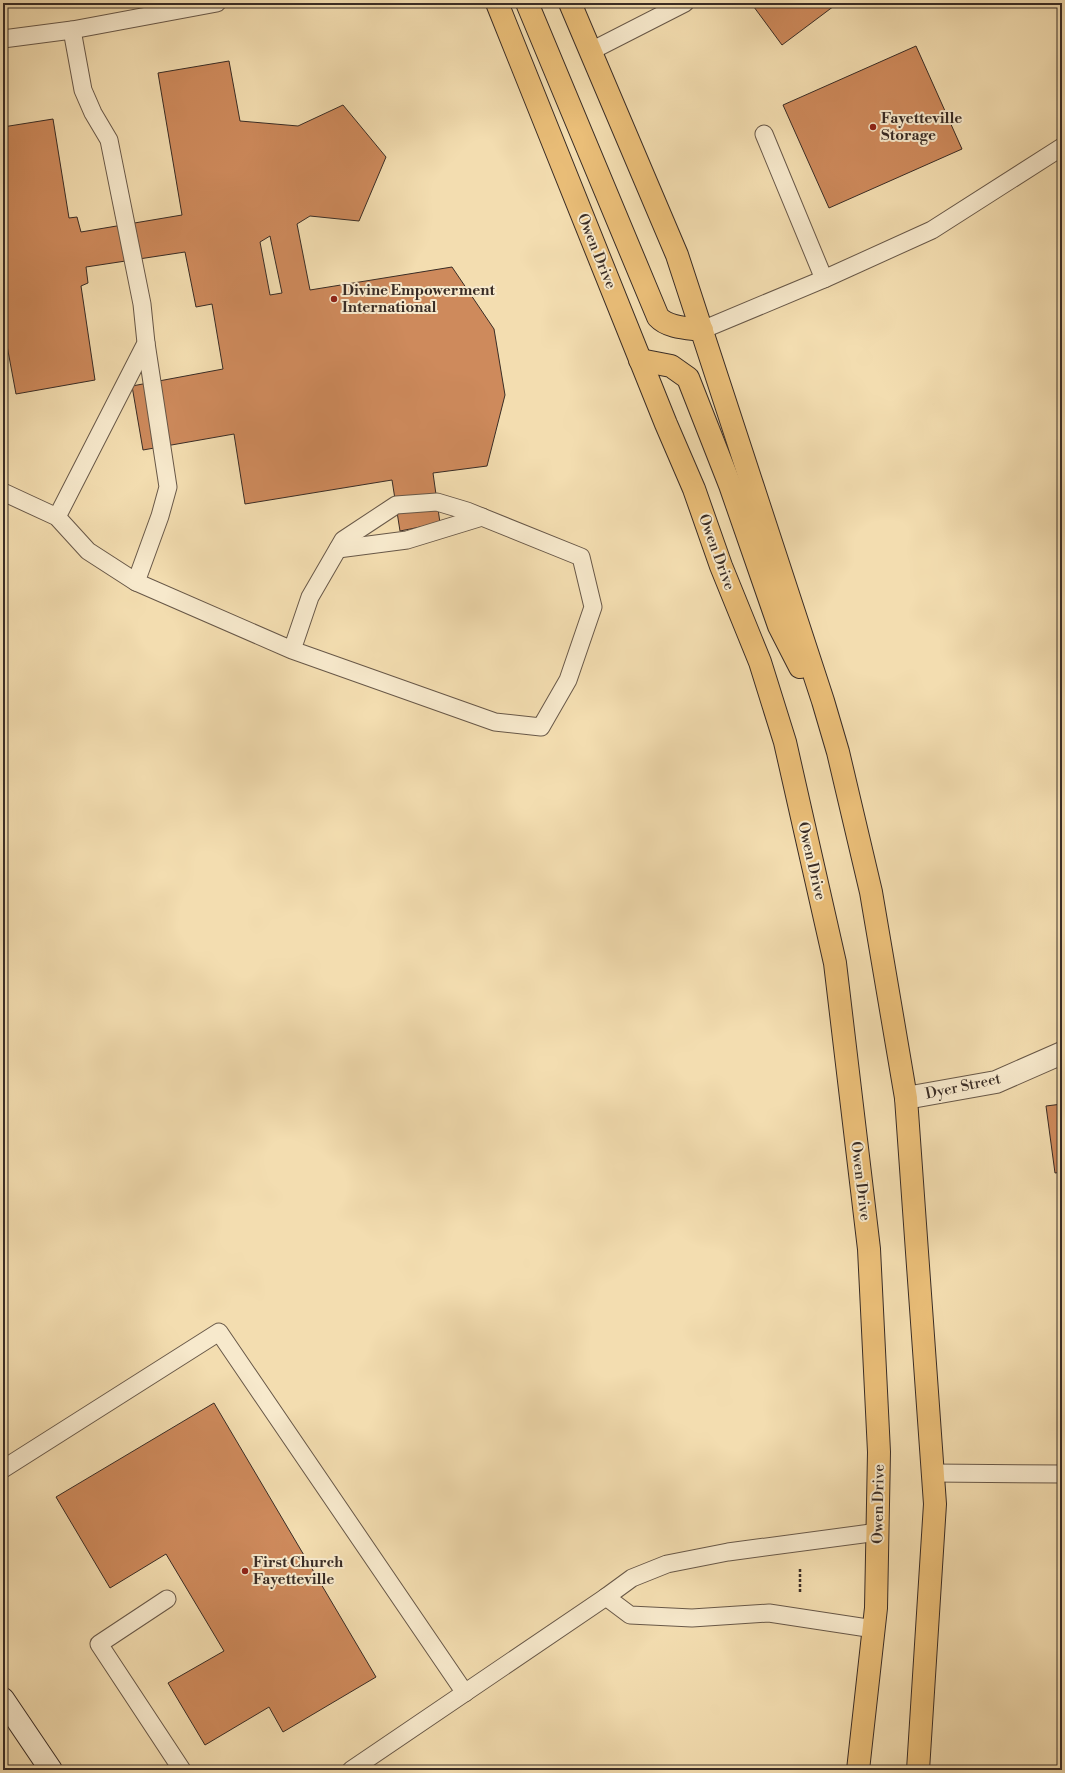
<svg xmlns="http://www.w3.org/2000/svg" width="1065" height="1773" font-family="'Libre Bodoni',serif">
  <rect width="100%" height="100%" fill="#f3ddb0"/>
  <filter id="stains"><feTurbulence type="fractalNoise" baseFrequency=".005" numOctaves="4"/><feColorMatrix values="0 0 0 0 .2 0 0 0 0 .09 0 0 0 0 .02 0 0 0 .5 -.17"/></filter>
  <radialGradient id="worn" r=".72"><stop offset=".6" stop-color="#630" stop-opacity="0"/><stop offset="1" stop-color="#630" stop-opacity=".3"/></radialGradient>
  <g fill="#ce8a5c" stroke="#392c25" fill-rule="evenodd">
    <path d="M751 3H838L782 45Z"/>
    <path d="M916 46 962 149 829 208 783 105Z"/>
    <path d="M229 61 240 121 298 126 343 105 386 157 359 221 310 216 297 224 310 290 452 267 494 329 505 395 487 466 433 473 440 523 400 531 392 480 245 504 234 434 143 450 132 386 223 369 212 304 196 307 185 252 86 267 88 283 81 286 95 380 16 394 3 324V127L53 119 69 218 77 217 81 232 182 215 158 73ZM270 236 282 293 270 295 260 242Z"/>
    <path d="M1062 1104V1172L1055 1173 1046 1106Z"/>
    <path d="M1061 1203H1062V1253H1060Z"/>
    <path d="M214 1403 376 1677 283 1732 269 1707 205 1745 168 1683 224 1651 166 1554 110 1588 56 1497Z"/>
  </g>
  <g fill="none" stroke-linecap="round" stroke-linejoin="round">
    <defs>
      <g id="service">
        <path d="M3 39 72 30 217 3"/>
        <path d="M591 51 685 3"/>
        <path d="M764 134 824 279 932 230 1062 147"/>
        <path d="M702 330 824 279"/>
        <path d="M3 492 57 517 88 551 136 582 292 650 495 722 541 727 568 680 593 607 581 557 467 511 437 502 396 505 343 540 310 597 292 650"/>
        <path d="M57 517 146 343 142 304 109 140 93 113 83 90 72 30"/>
        <path d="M338 549 407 540 482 517"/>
        <path d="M136 582 160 516 168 487 146 343"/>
        <path d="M3 1469 219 1332 465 1693"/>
        <path d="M933 1473 1062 1474"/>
        <path d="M167 1599 99 1644 182 1770"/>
        <path d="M874 1629 769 1613 692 1618 630 1615 606 1597 632 1578 667 1564 728 1552 878 1532"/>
        <path d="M351 1770 606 1597"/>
      </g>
      <path id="minor" d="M906 1098 996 1082 1062 1053"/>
      <path id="secondary" d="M3 1699 51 1770"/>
      <g id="trunk">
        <path d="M497 3 666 424 694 489 721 566 760 662 785 742 835 963 869 1249 879 1452 876 1608 858 1770"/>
        <path d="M527 3 658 317C668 328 688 328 702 330"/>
        <path d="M570 3 677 255 823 701 838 752 871 892 906 1098 935 1504 918 1770"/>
        <path d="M640 360 671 366 688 378 730 485 779 626 800 667"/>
      </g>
    </defs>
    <use href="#service" stroke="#685848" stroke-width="19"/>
    <use href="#minor" stroke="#685848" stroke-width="24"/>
    <use href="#secondary" stroke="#392c25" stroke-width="24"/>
    <use href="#trunk" stroke="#392c25" stroke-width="24"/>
    <path stroke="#392c25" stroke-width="2.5" stroke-dasharray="3 2" stroke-linecap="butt" d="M800 1592V1569"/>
    <use href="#service" stroke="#f7e9cc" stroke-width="17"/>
    <use href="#minor" stroke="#f7e9cc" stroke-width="22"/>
    <use href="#secondary" stroke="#f7e9cc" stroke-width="22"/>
    <use href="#trunk" stroke="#eabe78" stroke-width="22"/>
  </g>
  <g fill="#8f2418" stroke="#f7e9cc" stroke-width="1.5">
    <circle cx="873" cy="127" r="4"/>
    <circle cx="334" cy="299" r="4"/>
    <circle cx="245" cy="1571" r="4"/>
  </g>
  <g text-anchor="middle" stroke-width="4" stroke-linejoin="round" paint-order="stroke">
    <g font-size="15" font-weight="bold" fill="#392c25" stroke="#f7e9cc" text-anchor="start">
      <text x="881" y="123">Fayetteville<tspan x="881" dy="17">Storage</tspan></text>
      <text x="342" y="295">Divine Empowerment<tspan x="342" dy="17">International</tspan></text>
      <text x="253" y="1567">First Church<tspan x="253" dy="17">Fayetteville</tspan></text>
    </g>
    <g font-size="15" fill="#392c25" stroke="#f7e9cc">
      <text transform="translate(597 251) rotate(68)" y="5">Owen Drive</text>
      <text transform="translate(717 552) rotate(70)" y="5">Owen Drive</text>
      <text transform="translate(812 861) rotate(77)" y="5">Owen Drive</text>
      <text transform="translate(963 1086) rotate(-12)" y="5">Dyer Street</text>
      <text transform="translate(861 1181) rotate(83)" y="5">Owen Drive</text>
      <text transform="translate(878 1504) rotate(-89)" y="5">Owen Drive</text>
    </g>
  </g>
  <rect width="1065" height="1773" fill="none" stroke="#f3ddb0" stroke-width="16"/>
  <rect x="4" y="4" width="1057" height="1765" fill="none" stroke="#392c25" stroke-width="2"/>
  <rect x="8" y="8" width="1049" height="1757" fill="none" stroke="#392c25"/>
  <rect width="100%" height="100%" filter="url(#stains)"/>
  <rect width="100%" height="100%" fill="url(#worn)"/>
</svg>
